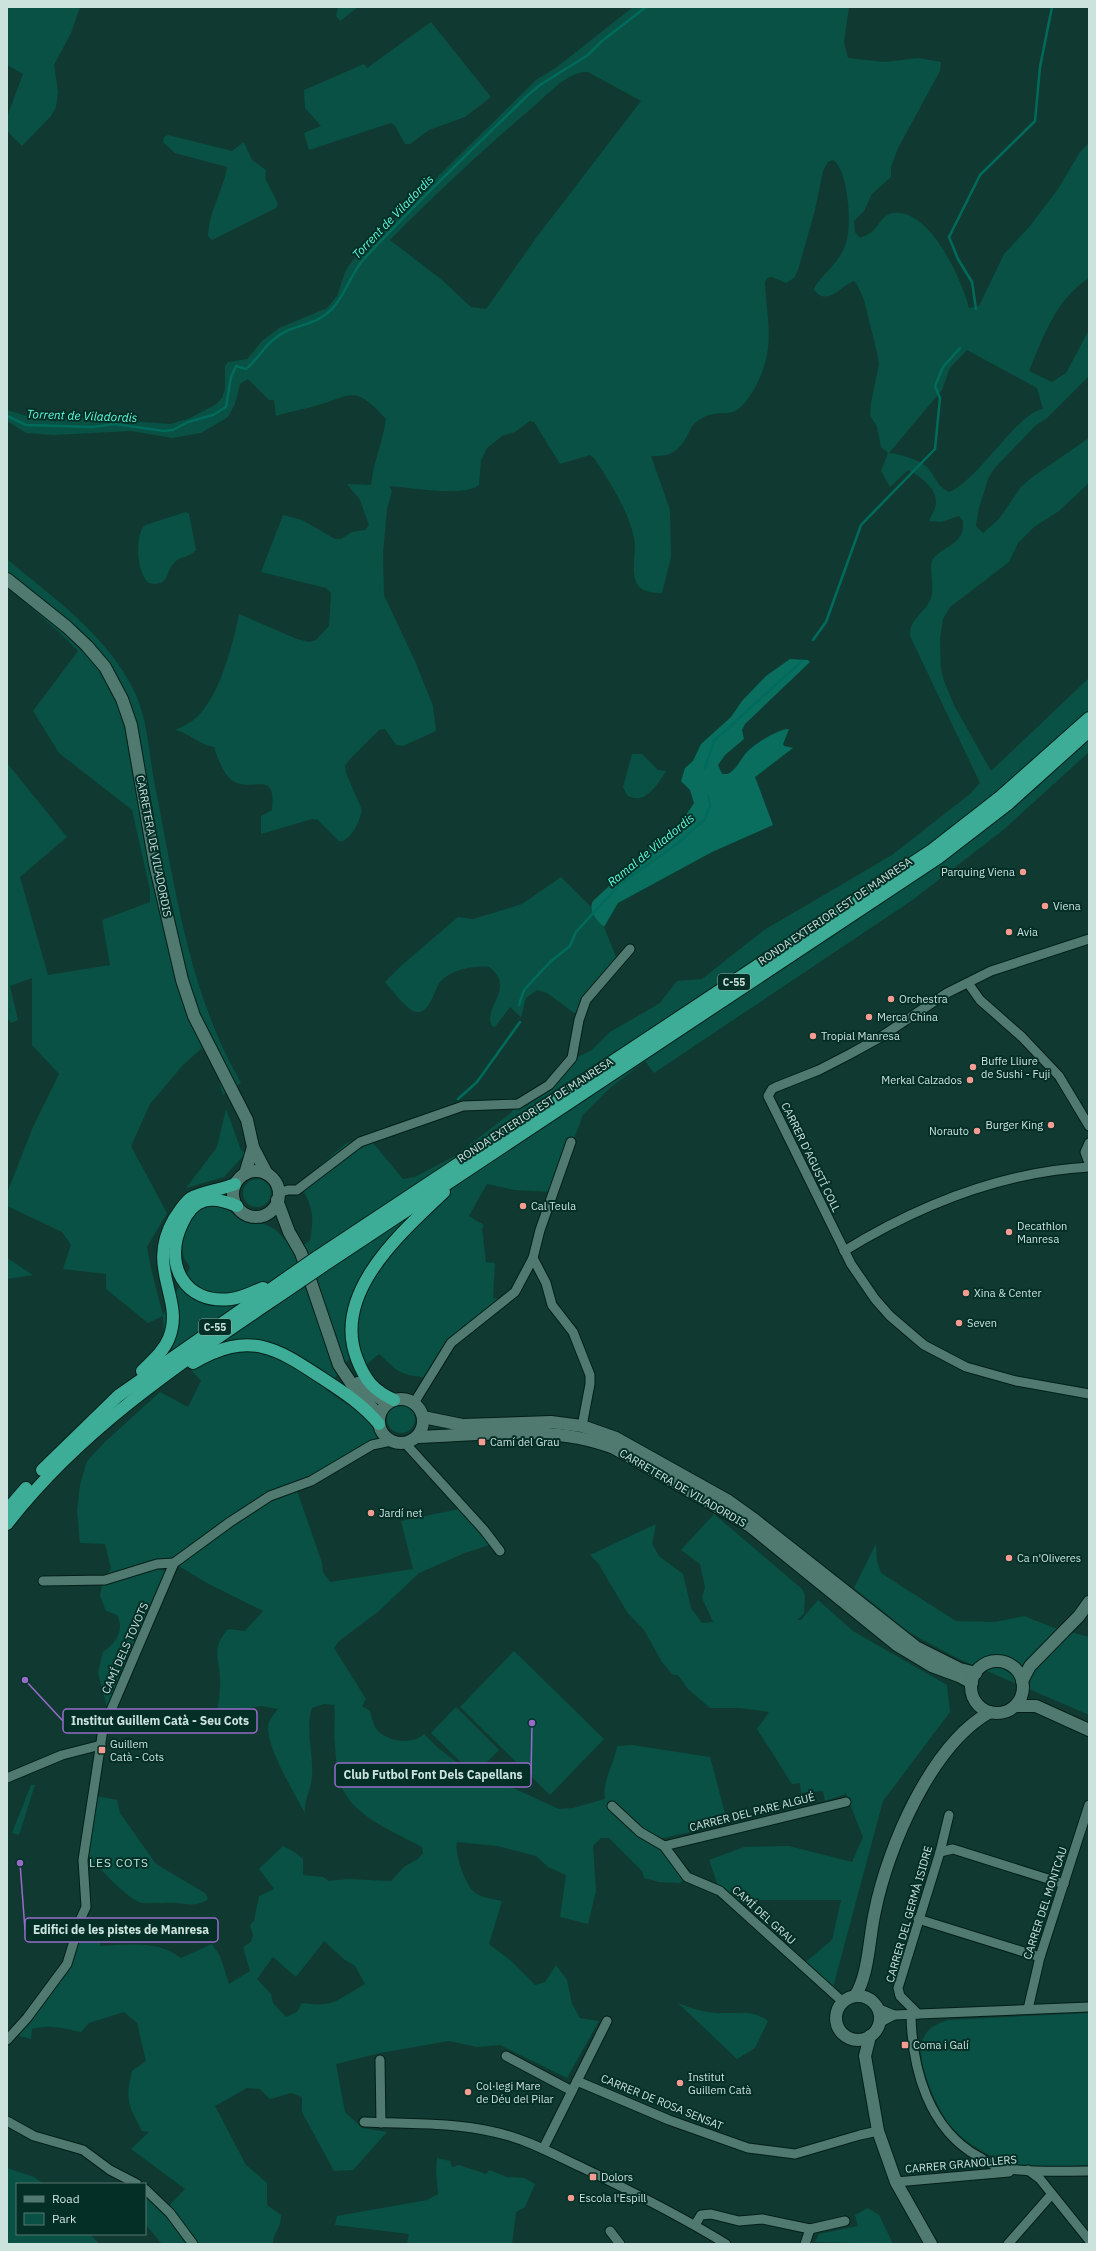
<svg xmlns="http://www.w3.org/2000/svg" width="1096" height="2251" font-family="'IBM Plex Sans',sans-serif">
  <rect width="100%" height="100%" fill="#103a31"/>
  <g fill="#085144" fill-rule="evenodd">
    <path d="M7 7H80L71 33 54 65 58 92 56 107 51 116 22 146 7 131V117L23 74 7 65Z"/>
    <path d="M338 7H358L340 21 336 16Z"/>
    <path d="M633 7H849L844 42 848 58 885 62 918 58 941 62 940 71 898 148 891 167V177L872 194 864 211 854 221 855 232 860 238C864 236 870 234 873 231 880 224 882 215 893 213 930 208 962 280 969 308L979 306 1004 254 1030 226 1058 189 1080 152 1089 143V278C1055 300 1044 336 1029 371L1052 382 1066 373 1089 330V376L1047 418 1035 426 993 470 988 479 979 508 976 526 983 533 999 519 1021 487 1031 478 1089 438V483L1059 511 1034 527 1018 543 1009 562 950 607 943 619 940 639 941 669 944 681 954 705 991 771 1089 678V752L1002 831 911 901 654 1073 645 1061 610 1088 583 1115 554 1192 515 1190 487 1184 469 1216 484 1225 482 1229 486 1262 495 1263 493 1298 507 1300 457 1337 427 1383 422 1377C397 1374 397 1370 379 1354L361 1369 354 1352 326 1390 376 1424 379 1438 372 1445 296 1488 322 1563 323 1572 330 1582 413 1569 401 1521 464 1508 495 1543 465 1553 419 1573 379 1611 339 1641 334 1648 366 1699 362 1706 370 1711C372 1717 373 1726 378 1731 389 1742 413 1745 424 1734L437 1747 476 1777 482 1774 559 1809 573 1808 605 1799C602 1780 614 1765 617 1746L632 1745 710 1757 725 1813 709 1828 663 1838 642 1833 664 1846 687 1877 680 1883 659 1882 644 1878 642 1871 609 1838H601L593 1846 596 1891 588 1924 560 1917 566 1875 548 1867 536 1856 497 1846 457 1842C454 1853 466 1889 477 1894 484 1898 494 1899 502 1901L489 1944 510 1960 535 1985 545 1982 556 1965 567 1980 572 2004 580 2018 599 2021 567 2078 500 2045 477 2047 449 2041 380 2053 336 2064 345 2112 362 2128 387 2132 353 2170 334 2171 302 2112V2097L291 2093 270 2099 260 2089 247 2088 215 2106 246 2165 267 2183V2205L281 2215C281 2230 274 2230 273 2244H162L145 2224V2189L166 2209 185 2189 131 2149 149 2132 142 2131C128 2104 125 2101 132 2071L146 2061 137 2023 124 2012 89 2023 81 2032C64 2028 49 2024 32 2029L31 2039 19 2036 36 2011 82 1929 102 1935 100 1946C127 1945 158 1940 181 1958L212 1944 220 1956 229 1984 250 1971 243 1947 251 1942 253 1935 250 1925 254 1921 259 1896 274 1889 259 1869 283 1846 296 1853 303 1859V1875L323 1877 329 1881 348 1879 391 1881 404 1867 419 1858 423 1853 422 1847C395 1832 358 1819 343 1790 337 1777 336 1759 335 1745 333 1731 336 1718 334 1705L324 1704 312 1708C304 1731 316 1759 311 1783 309 1794 304 1801 305 1813 296 1796 262 1740 269 1722 271 1717 275 1713 278 1709L261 1706 217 1714C218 1702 221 1691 220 1679 219 1656 211 1649 228 1629L245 1631 263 1611 205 1582 174 1563 105 1580 111 1568 105 1544 80 1543 77 1511 80 1485 87 1461 107 1440 160 1392 188 1407 201 1381 164 1339 163 1316 148 1323 106 1289V1274L63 1269 71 1245 62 1232 7 1206V1193L33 1127 59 1074 32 1045V978L10 986 18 1020 11 1023 7 1018V763L67 837 20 877 48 975 110 965 102 920 150 902V890L132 810 59 753 33 711 78 651 59 632 7 587V559C54 599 99 628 130 683 149 716 148 754 156 791 176 891 189 993 241 1083L223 1095 217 1074 202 1048 183 1065 150 1104 131 1146 167 1213 147 1247C151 1271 157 1292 163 1315L190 1268C189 1265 186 1261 184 1258 177 1236 190 1201 217 1205 229 1207 235 1218 245 1222 251 1224 258 1223 263 1224 279 1228 285 1241 295 1252L310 1240C315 1216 312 1204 299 1184L345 1144 362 1137 369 1138 403 1179 415 1177 455 1156 511 1113 520 1098 551 1077 565 1063 592 1050 610 1032 660 1003 677 981 702 979 764 930 892 855 970 794 980 783 910 636C909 618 926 613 931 598 935 586 928 566 933 559 945 544 965 545 963 521L959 516 941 522 929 521C931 515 936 509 936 503 937 488 920 476 908 470L890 487 881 471 888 453 881 447 877 427 870 415 871 403 879 364 878 357 864 300 857 284 854 281C840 286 828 307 814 290 814 283 836 265 841 254 845 248 847 240 848 233 851 218 847 168 833 160L828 162 823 171 815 210 798 270 794 278 786 283 772 277 767 278 765 282C767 324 776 346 756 386 751 394 745 405 737 410 724 417 713 408 695 423 691 426 690 431 687 436 679 452 669 457 651 456L670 510 671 557 662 593C654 593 641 592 637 584 630 569 637 553 634 538 629 512 609 480 594 458L590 455 560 464 534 422 530 421 515 432 502 436 487 448 481 461 479 485C461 498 411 487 389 486L392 491 387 509 383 553 384 595 415 661 433 706 436 731 403 746 396 745 385 729 379 730 349 760 345 766 346 773 362 810C359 822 353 838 340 842L318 820 312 819 261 834V816L272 810C276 771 257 790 237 783 224 778 218 759 214 747 199 745 190 733 175 730 180 727 187 725 192 721 218 703 233 645 239 614L297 639 309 642 316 640 329 626 331 593 326 588 261 572 283 515 302 520 335 539H341L352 532 365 530 369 525 360 500 347 484 371 485C373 462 383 442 386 419 352 383 354 396 312 407 300 410 288 412 276 416L274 400H269L248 379 240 384 235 404 228 417 201 433 172 438 131 431 54 435 26 433 7 421V410L40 420 84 418 170 424 188 419 215 405 222 398 225 389V366L228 362 247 359 262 341 279 328 327 308 337 296 345 272 353 260 536 80 557 67ZM583 72H588L641 101 536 238 486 309 471 307 442 280 390 240C436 194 482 150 532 108 547 95 563 76 583 72ZM967 350 1037 388 1043 409C1017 413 981 477 950 492 936 487 935 474 927 467 918 459 900 454 889 453L942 390 950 368ZM324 1941 345 1960 355 1966 365 1984C339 1999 334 2008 302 2003L297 2012 286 2017 273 2003 271 1994 257 1979 273 1957 296 1977Z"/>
    <path d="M431 22 491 97 465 117 429 130 410 144H405L395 126 391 123 309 150 304 133 321 126 305 108 304 90 364 64 367 68Z"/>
    <path d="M168 135 232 151 244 142 252 160 266 170 265 178 278 204 276 208 212 240 208 236C209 211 223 191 227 167L175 153 163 142 164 137Z"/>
    <path d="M186 512 189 514 196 550C190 557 181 556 175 562 164 572 171 587 149 583 137 574 134 535 145 525Z"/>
    <path d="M642 754 658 770 666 771C658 784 644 807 627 795L623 787 632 754Z"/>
    <path d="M561 877 591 907 594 916 604 927 620 967 584 1011 574 1013 547 993 537 990 526 998 521 1017 510 1007 495 1027 492 1026C482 1007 517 988 489 967 474 965 450 970 440 982 434 990 430 1014 416 1012 408 1011 391 989 385 982L402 965 458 917 473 919 522 904Z"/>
    <path d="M226 1109 241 1150 246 1153 224 1177 186 1188 217 1147Z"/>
    <circle cx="257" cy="1193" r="14"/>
    <path d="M7 1258 33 1275 7 1279Z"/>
    <circle cx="401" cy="1419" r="14"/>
    <path d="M714 1514 802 1589 805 1595 804 1614 797 1620H801L818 1600 853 1631 947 1685 950 1712 883 1801 832 1991 802 1965 832 1940 841 1900H731L720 1891 709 1860 744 1847 789 1846 852 1862 863 1837 846 1794 825 1801 823 1791 801 1793 800 1783 792 1784 757 1729 769 1712 740 1708H710L687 1688 678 1675H673L662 1662 644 1630 627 1612 598 1563 590 1555 656 1524 652 1544 659 1556 683 1574 691 1608 702 1623 713 1622 702 1598 705 1587 700 1564 681 1550Z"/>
    <path d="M876 1544 877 1561 881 1573 956 1621 995 1622 1024 1616 1052 1627 1089 1637V1715L959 1659 910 1633 854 1588Z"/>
    <path d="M157 1569 166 1571 109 1715 98 1673 103 1652C116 1643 125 1630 117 1615L106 1611 100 1596 102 1585Z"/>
    <path d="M514 1651 604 1739 550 1795 460 1707Z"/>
    <path d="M456 1707 499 1750 474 1775 431 1733Z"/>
    <path d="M31 1785H35L19 1835 12 1833Z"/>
    <path d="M92 1795 117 1800 120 1813 156 1864 205 1893 208 1899C198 1907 188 1904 176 1903 167 1902 145 1905 139 1902 120 1893 101 1867 84 1854Z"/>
    <path d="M678 2003C693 2009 708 2014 724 2013 740 2013 754 2010 768 2021L755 2048 737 2059Z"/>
    <path d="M1089 2013V2165C1060 2166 1026 2172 999 2160 981 2151 961 2140 949 2124 937 2108 914 2058 923 2039 928 2027 937 2024 948 2020Z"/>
    <path d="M437 2158 450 2161 452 2167 459 2165 486 2174 489 2170 507 2177 524 2178 535 2184 525 2207 516 2212 512 2244H407L409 2234 335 2225 337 2216 427 2200 438 2194 436 2172Z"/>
    <path d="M7 2168 34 2177 44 2184H17V2234H90L99 2244H7Z"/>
    <path d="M868 2208 879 2215 893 2244 815 2242 819 2234 858 2226 855 2215Z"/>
  </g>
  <path fill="#096e5e" d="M790 659 808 660 810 662 745 724 742 730 744 739 725 755 718 765 722 774H728C737 769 740 760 746 753 753 745 779 728 789 729L783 744 784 746 793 748 755 777 773 825 712 852 618 903 604 927C596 920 588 911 593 901L649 849 679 826 694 803 690 790 681 781 685 768 693 761 701 744 731 717 742 701 766 676Z"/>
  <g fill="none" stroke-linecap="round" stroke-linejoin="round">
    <g stroke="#016b5b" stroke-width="2.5">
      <path d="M976 309 972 282 958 259 949 237 980 175 1035 121 1040 67 1052 7"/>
      <path d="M7 416 26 425 93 427 115 424 164 431 173 430 188 422 213 415 226 407 231 377 236 366 246 369C257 360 263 348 273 340 290 324 314 327 331 310 346 295 350 274 364 259 416 202 472 150 527 96L540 85 588 55 602 41 646 7"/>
      <path d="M813 640 826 622 861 525 935 449 940 398 935 386 943 367 960 348"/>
      <path d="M705 768 714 741 802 661"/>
      <path d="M519 1005 524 990 550 962 570 946 576 932 620 884 677 844 705 819 710 806 708 796"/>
      <path d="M458 1099 477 1082 520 1022"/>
    </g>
    <defs>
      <g id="street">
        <path d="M1089 939 991 971 947 993 879 1038 850 1054 819 1070 776 1087 772 1089 768 1096 851 1264 875 1299 890 1316 924 1345 966 1367 1016 1381 1089 1394"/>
        <path d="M968 983 980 1000 1022 1037 1059 1076 1089 1126"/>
        <path d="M571 1142 540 1230 533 1258 546 1283 552 1305 573 1332 590 1375V1384L582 1426"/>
        <path d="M1089 1143 1085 1152 1089 1163"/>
        <path d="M278 1193 288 1190H297L360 1142 463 1106 518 1104 549 1085 572 1058 579 1020 586 1000 630 949"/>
        <path d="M844 1251C919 1205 1000 1172 1089 1167"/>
        <path d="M414 1403 451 1343 515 1292 533 1258"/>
        <path d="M405 1443 484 1530 500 1551"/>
        <path d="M43 1581 105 1580 157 1564 174 1563"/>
        <path d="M7 1778 62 1755 101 1745"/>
        <path d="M612 1806 640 1832 664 1846 687 1877 720 1891 843 2002"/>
        <path d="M664 1846 846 1802"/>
        <path d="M940 1852 953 1849 1064 1884"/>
        <path d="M918 1919 1040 1957"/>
        <path d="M877 2008 894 2015 1089 2007"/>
        <path d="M1028 2009 1040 1957 1089 1805"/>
        <path d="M918 2014 900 1996 898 1988 940 1852 949 1815"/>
        <path d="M911 2015C912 2068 928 2129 979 2157 986 2161 995 2167 1003 2168 1031 2173 1061 2171 1089 2171"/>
        <path d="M879 2023 894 2015"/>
        <path d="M7 2040 27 2018 67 1964 81 1918 86 1907 83 1860 103 1729 174 1563 230 1522 270 1496 311 1481 372 1445 391 1441"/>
        <path d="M506 2056 572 2091"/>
        <path d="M380 2060 381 2123"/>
        <path d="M577 2081 669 2120 748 2148 795 2154 860 2135 878 2131"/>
        <path d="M7 2121 34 2136 83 2150 110 2170 137 2184"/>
        <path d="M364 2122C407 2124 452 2122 494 2132 524 2138 553 2154 581 2167 631 2191 679 2215 726 2244"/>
        <path d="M543 2149 607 2021"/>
        <path d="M1028 2170 1040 2179 1089 2240"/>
        <path d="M896 2182 1009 2172"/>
        <path d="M145 2189 170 2213 193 2244"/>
        <path d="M695 2225 701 2215 711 2214 739 2221 762 2219 810 2229 845 2221"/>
        <path d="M610 2231 620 2244"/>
        <path d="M805 2244 810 2229"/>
        <path d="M1008 2244 1051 2195"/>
      </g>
      <g id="secondary">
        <path d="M7 579 67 627 87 646 105 667 122 699 131 725 155 864 182 980 194 1016 247 1120 253 1147 267 1174"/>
        <circle cx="256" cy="1194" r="23"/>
        <path d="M245 1174 253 1147"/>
        <path d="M277 1200 289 1232 301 1253 339 1365 351 1383 379 1416"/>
        <path d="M358 1383 387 1403"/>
        <circle cx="401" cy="1421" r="22"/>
        <path d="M423 1417 462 1425 551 1422 582 1426 616 1438 727 1500 755 1520 916 1647 960 1669 976 1673"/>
        <path d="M417 1437C483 1435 552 1424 614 1448L750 1526 897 1645 932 1666 959 1676 972 1683"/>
        <circle cx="997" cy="1687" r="26"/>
        <path d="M1022 1681 1030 1666 1079 1616 1089 1602"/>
        <path d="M1016 1706H1036L1089 1730"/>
        <path d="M855 1996C869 1975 869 1937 875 1911 888 1847 931 1745 990 1712"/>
        <circle cx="858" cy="2018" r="22"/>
        <path d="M870 2036 865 2056 878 2131 896 2182 931 2244"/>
      </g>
      <g id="highway">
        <path d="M237 1206C211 1195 194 1197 182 1224 163 1263 184 1305 231 1299 242 1298 252 1292 263 1288"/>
        <path d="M317 1257 932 850 1000 797 1089 718"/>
        <path d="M323 1266 938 858 1008 804 1089 731"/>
        <path d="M193 1363C250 1330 275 1347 325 1380 345 1393 363 1405 379 1424"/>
        <path d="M142 1371C152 1361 164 1351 169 1338 185 1298 145 1269 174 1219 179 1212 184 1203 191 1198 204 1191 221 1190 235 1184"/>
        <path d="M394 1400C373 1390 365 1380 357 1359 331 1293 402 1232 444 1192"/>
        <path d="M42 1470 118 1396 291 1275"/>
        <path d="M7 1510 26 1488"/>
        <path d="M7 1524C85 1423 194 1354 298 1283"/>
      </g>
    </defs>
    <use href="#street" stroke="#011f19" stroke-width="11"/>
    <use href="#secondary" stroke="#011f19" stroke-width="14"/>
    <use href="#highway" stroke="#011f19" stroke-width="14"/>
    <use href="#street" stroke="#50796f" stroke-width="9"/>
    <use href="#secondary" stroke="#50796f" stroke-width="12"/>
    <use href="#highway" stroke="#3ead97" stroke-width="12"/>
    <defs>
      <g id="highway-bridge">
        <path d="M291 1275 317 1257"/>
        <path d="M298 1283 323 1266"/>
      </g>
    </defs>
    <use href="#highway-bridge" stroke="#011f19" stroke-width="14" stroke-linecap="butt"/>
    <use href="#highway-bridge" stroke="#3ead97" stroke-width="12"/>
  </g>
  <g fill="#f59c92" stroke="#042f27" stroke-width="1.5">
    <circle cx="1023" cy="872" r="4"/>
    <circle cx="1045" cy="906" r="4"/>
    <circle cx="1009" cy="932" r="4"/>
    <circle cx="891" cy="999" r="4"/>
    <circle cx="869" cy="1017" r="4"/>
    <circle cx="813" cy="1036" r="4"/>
    <circle cx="973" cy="1067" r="4"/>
    <circle cx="970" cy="1080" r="4"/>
    <circle cx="1051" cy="1125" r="4"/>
    <circle cx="977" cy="1131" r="4"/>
    <circle cx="523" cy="1206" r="4"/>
    <circle cx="1009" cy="1232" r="4"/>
    <circle cx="966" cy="1293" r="4"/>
    <circle cx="959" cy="1323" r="4"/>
    <rect x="478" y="1438" width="8" height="8" rx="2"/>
    <circle cx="371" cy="1513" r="4"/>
    <circle cx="1009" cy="1558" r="4"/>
    <rect x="98" y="1746" width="8" height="8" rx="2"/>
    <rect x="901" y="2041" width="8" height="8" rx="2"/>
    <circle cx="680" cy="2083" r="4"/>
    <circle cx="468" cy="2092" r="4"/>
    <rect x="589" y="2173" width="8" height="8" rx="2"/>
    <circle cx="571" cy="2198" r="4"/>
  </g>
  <g text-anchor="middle" stroke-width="4" stroke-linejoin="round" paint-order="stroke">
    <g fill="#042f27" stroke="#90aca6" stroke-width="1">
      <rect x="718" y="974" width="32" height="16" rx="3"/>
      <rect x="199" y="1319" width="32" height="16" rx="3"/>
    </g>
    <g font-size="10" font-weight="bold" fill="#cce2dc">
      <text x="734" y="986">C-55</text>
      <text x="215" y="1331">C-55</text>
    </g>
    <g font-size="11" fill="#cce2dc" stroke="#042f27">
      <text transform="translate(154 846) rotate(79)" y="4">CARRETERA DE VILADORDIS</text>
      <text transform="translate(835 911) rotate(-34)" y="4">RONDA EXTERIOR EST DE MANRESA</text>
      <text transform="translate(535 1110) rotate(-33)" y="4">RONDA EXTERIOR EST DE MANRESA</text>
      <text transform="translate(811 1157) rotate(64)" y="4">CARRER D'AGUSTÍ COLL</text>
      <text transform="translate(683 1488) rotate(30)" y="4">CARRETERA DE VILADORDIS</text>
      <text transform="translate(125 1648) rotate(-66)" y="4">CAMÍ DELS TOVOTS</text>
      <text transform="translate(752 1812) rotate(-14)" y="4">CARRER DEL PARE ALGUÉ</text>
      <text transform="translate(1045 1903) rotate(-72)" y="4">CARRER DEL MONTCAU</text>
      <text transform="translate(909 1914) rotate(-74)" y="4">CARRER DEL GERMÀ ISIDRE</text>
      <text transform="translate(764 1915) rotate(42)" y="4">CAMÍ DEL GRAU</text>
      <text transform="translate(662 2102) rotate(22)" y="4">CARRER DE ROSA SENSAT</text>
      <text transform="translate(961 2164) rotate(-5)" y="4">CARRER GRANOLLERS</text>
    </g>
    <g font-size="11" fill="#cce2dc" stroke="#042f27" text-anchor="start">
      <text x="1015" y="876" text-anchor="end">Parquing Viena</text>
      <text x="1053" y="910">Viena</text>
      <text x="1017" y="936">Avia</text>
      <text x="899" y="1003">Orchestra</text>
      <text x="877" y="1021">Merca China</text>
      <text x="821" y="1040">Tropial Manresa</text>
      <text x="981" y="1065">Buffe Lliure<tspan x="981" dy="13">de Sushi - Fuji</tspan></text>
      <text x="962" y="1084" text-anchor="end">Merkal Calzados</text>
      <text x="1043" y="1129" text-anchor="end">Burger King</text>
      <text x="969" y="1135" text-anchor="end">Norauto</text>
      <text x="531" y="1210">Cal Teula</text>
      <text x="1017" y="1230">Decathlon<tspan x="1017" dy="13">Manresa</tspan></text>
      <text x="974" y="1297">Xina &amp; Center</text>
      <text x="967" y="1327">Seven</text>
      <text x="490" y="1446">Camí del Grau</text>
      <text x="379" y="1517">Jardí net</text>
      <text x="1017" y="1562">Ca n'Oliveres</text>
      <text x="110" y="1748">Guillem<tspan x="110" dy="13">Catà - Cots</tspan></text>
      <text x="913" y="2049">Coma i Galí</text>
      <text x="688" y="2081">Institut<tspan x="688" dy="13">Guillem Catà</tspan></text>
      <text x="476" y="2090">Col·legi Mare<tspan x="476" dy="13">de Déu del Pilar</tspan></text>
      <text x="601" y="2181">Dolors</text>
      <text x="579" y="2202">Escola l'Espill</text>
    </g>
    <g font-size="12" font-style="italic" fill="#60fddd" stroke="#042f27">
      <text transform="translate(393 217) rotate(-46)" y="4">Torrent de Viladordis</text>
      <text transform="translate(82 416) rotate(2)" y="4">Torrent de Viladordis</text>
      <text transform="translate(651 850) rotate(-39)" y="4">Ramal de Viladordis</text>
    </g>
    <g font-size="12" letter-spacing="1" fill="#b9e5da" stroke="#042f27">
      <text x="119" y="1867">LES COTS</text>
    </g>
  </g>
  <path fill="none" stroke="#976cc9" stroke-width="1.5" d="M25 1680L63 1721M532 1723L531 1775M20 1863L25 1930"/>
  <g fill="#976cc9" stroke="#042f27" stroke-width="1.5">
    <circle cx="25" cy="1680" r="4"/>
    <circle cx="532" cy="1723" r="4"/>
    <circle cx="20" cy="1863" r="4"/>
  </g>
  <g fill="#042f27" stroke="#976cc9" stroke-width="1.5">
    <rect x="63" y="1709" width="194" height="24" rx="4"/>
    <rect x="335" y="1763" width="196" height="24" rx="4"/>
    <rect x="25" y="1918" width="193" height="24" rx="4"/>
  </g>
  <g font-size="12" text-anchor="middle" font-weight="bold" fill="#cce2dc">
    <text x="160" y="1725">Institut Guillem Catà - Seu Cots</text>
    <text x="433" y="1779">Club Futbol Font Dels Capellans</text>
    <text x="121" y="1934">Edifici de les pistes de Manresa</text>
  </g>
  <rect width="1096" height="2251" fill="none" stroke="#cce2dc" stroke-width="16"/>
  <rect x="16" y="2183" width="130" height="52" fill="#042f27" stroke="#54776f"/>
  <rect x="24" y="2196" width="20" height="6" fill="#50796f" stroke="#54776f"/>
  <text x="52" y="2203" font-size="12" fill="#cce2dc">Road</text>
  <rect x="24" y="2213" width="20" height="12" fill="#085144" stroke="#54776f"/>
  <text x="52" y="2223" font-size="12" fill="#cce2dc">Park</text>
</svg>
